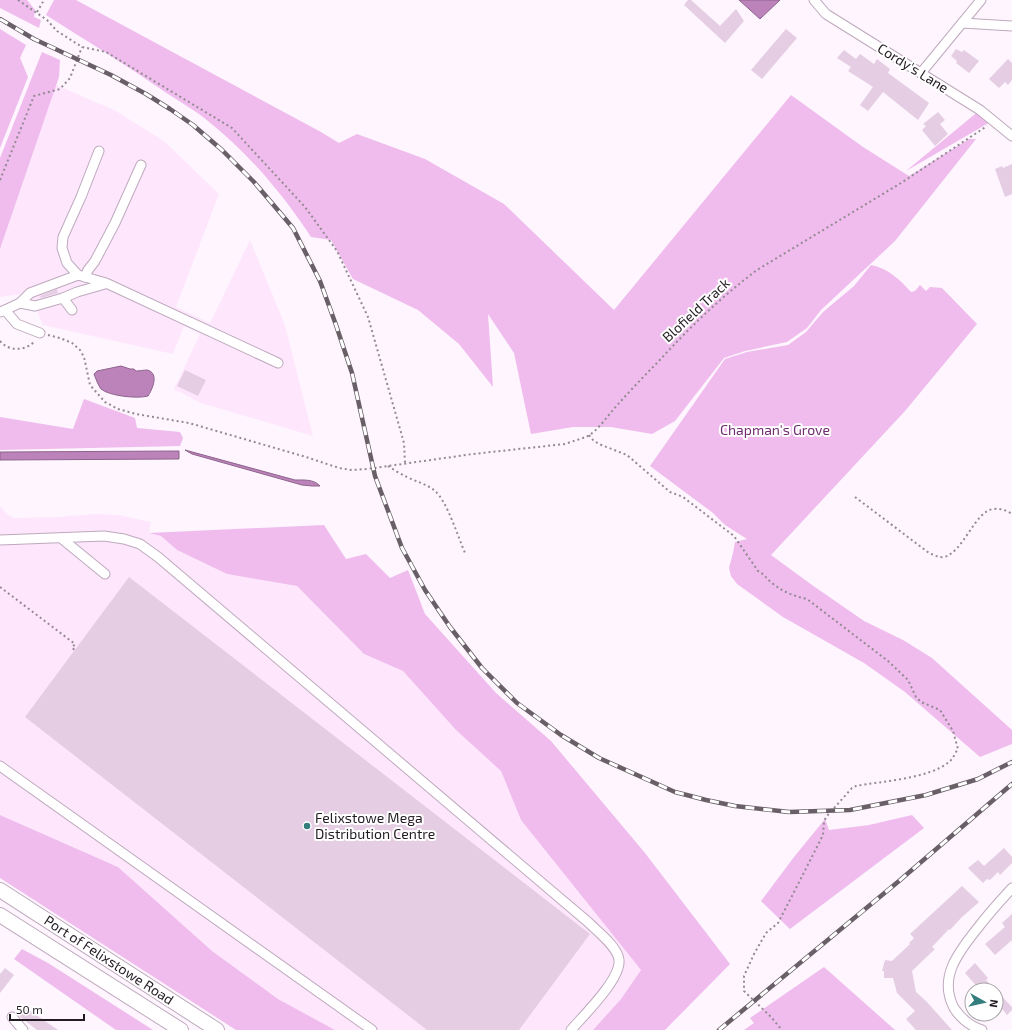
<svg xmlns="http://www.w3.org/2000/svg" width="1012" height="1030" font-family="'Exo 2',sans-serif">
  <rect width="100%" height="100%" fill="#fef5fe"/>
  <g fill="#fee7fd">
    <path d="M56 85 114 110 164 141 219 194 176 307 210 323 250 240 285 325 313 436 201 403 174 389 200 334 184 326 173 354 43 325 30 293 0 297V249Z"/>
    <path d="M0 506 8 515 14 518 58 517 96 514 118 515 151 522 149 533 161 536 177 550 227 574 297 586 364 654 403 671 456 730 501 771 521 820 641 970 621 999 593 1030H335L278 999 212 951 118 867 0 815Z"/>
  </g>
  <g fill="#efbced">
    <path d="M0 0H27L35 10 34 17 41 20 39 28 0 8Z"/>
    <path d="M54 0H76L321 132 339 143 357 134 425 159 504 204 614 310 791 95 863 147 909 176 969 139H976L895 241 821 310 807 328 787 342 745 351 724 358 675 421 652 434 611 427H573L531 434 514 353 488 314 493 387 459 344 418 310 353 279 331 240 311 237C283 194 248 153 208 121 196 111 182 103 168 94 128 66 87 41 46 15Z"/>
    <path d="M0 29 26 45 20 58 28 77 0 148Z"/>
    <path d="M42 52 60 60 59 77 0 249V158Z"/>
    <path d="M980 110 992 121 906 171Z"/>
    <path d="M871 265C889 269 899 279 911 292L915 291 920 285 926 291 930 287 942 288 977 324 905 411 771 555 812 585 864 621 903 640 932 658 1012 730V744L980 757 905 692 864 663 783 617 737 584 731 576 729 568 733 553 735 542 747 539 725 525 713 513 650 466 725 359 747 352 788 345 806 332 823 312 854 286Z"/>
    <path d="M84 399 135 418 137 428 180 432 183 438 180 446 0 450V417L73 429Z"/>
    <path d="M324 525 346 559 366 554 390 578 408 570 425 614 496 693 551 741 645 853 730 964 665 1030H593L621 999 641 970 521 820 501 771 456 730 403 671 364 654 297 586 227 574 177 550 161 536 149 533Z"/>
    <path d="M0 815 118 867 212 951 278 999 335 1030H236L0 878Z"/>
    <path d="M912 815 924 828 790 929 761 901 794 857 825 819 829 830 869 825Z"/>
    <path d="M22 949 48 963 153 1030H116L14 959Z"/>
    <path d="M824 967 895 1030H744L754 1023 750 1018Z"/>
  </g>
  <g fill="#bc83ba" stroke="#8e648c">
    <path d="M739 0H780L760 19Z"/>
    <path d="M121 366 130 369H134L136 371C139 371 144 370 147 370 160 373 152 390 148 396 138 399 109 396 101 389 98 385 96 379 94 374L97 371Z"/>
    <path d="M185 450 295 480C303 480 314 479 320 486H312L302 485 192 454Z"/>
    <path d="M179 451V459L0 460V452Z"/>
  </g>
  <g fill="#e5cee3">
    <path d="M688 0H691L720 26 736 9 744 21 725 43 684 5Z"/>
    <path d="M786 29 797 38 762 79 751 70Z"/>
    <path d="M956 49 962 52 964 50 979 61 969 73 956 63 957 61 951 56Z"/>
    <path d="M844 50 856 59 860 54 874 64 877 59 890 69 888 73 929 103 918 120 883 92 868 111 860 105 873 87 848 71 851 67 837 58Z"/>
    <path d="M1008 59 1012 63V80L1008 85 1005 82 999 88 989 79Z"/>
    <path d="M938 112 945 120 940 124 948 134 935 146 922 130 926 126 923 124Z"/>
    <path d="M1012 164V194L1005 197 995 169 1002 166 1003 168Z"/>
    <path d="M57 289 58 293 41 298 40 296Z"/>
    <path d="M185 370 206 380 198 396 177 386Z"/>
    <path d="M129 577 590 934 519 1030H427L25 717Z"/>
    <path d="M1004 848 1012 857V863L1000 875 998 872 990 880 987 879 983 883 968 868 978 860 984 866Z"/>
    <path d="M962 886 979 902 961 918 950 930 949 929 932 947 935 949 912 971 916 992 926 1001 952 1030H916L906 1019 915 1011 897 993 893 978H884V971H882L885 960 892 961 910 944 909 943 914 938 910 934Z"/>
    <path d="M1012 914V940L995 955 985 944 1005 927 1002 923Z"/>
    <path d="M975 963 988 978 986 980 1012 1007V1010L1007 1015 996 1001V990H980L965 973Z"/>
    <path d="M5 968 14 975 0 993V974Z"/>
    <path d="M25 1007 42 1019 58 1030H37L19 1016Z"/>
  </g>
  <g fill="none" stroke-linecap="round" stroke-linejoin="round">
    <defs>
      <g id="minor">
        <path d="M814 0 826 14 980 110 1012 136"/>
        <path d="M962 23 1012 26"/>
        <path d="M921 73 981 0"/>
        <path d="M99 151 81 197 63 237 62 248 67 263 78 275 106 283 278 363"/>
        <path d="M85 277 88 270 95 261 115 223 141 165"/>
        <path d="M63 298 72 310"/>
        <path d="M20 303 35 306 63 298 77 292 105 284"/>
        <path d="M5 310 20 303 30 293 78 275"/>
        <path d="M0 312 5 310 17 324 40 333"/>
        <path d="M61 538 105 574"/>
        <path d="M0 540 104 536 124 539 140 544 158 557 588 922C597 931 618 947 619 960 621 979 584 1015 571 1030"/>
        <path d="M0 766 372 1030"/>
        <path d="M12 1017 23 1030"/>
        <path d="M982 1030C970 1026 961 1019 954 1008 937 976 961 949 980 925 990 912 1001 900 1012 888"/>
      </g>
      <g id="highway">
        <path d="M0 890 217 1030"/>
        <path d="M0 915 181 1030"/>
      </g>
    </defs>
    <use href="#minor" stroke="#bea9bd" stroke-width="11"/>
    <use href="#highway" stroke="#bea9bd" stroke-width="16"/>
    <g stroke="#938a92" stroke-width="2" stroke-dasharray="2 3" stroke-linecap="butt">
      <path d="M18 0 47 20 57 31 82 47 106 52 232 128 305 207 337 251 368 317 404 443 405 463"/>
      <path d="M37 12 44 0"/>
      <path d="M0 180 34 96 60 89 70 78 82 47"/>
      <path d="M48 335 60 338 72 343 80 350 84 357 90 385 105 402 118 409 136 414 189 423 306 457 339 468 352 470 367 469 473 454 565 444C573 441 581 439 588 436 598 430 606 418 613 410 627 394 642 378 657 363 688 329 720 298 757 270L901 183 987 126"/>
      <path d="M0 341C9 352 26 351 35 341"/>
      <path d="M589 435 593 440 599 444 627 455 670 492 683 497 734 536 758 571C764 574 767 579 772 583 783 592 794 596 807 599L888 661 908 680 916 697 921 702 940 710 953 731 958 749C955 753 953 759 949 762 928 779 882 781 856 786L852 788 826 817 824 822 823 835 793 894 778 923 766 933 754 954 744 976V991L771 1017 782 1030"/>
      <path d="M388 466C394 470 401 474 407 477 417 482 427 484 435 491 447 501 458 537 465 553"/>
      <path d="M855 497 929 553C934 555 939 558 944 557 964 552 975 510 994 509 1001 508 1007 511 1012 514"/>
      <path d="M0 587 75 644 72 648 75 650"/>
    </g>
    <use href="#minor" stroke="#fff" stroke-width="9"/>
    <use href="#highway" stroke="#fff" stroke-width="14"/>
    <defs>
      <g id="rail">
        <path d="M0 19 34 39 111 75 146 94 170 109 193 125 222 150 254 182 293 228 320 281 336 325 352 373 375 476 402 548 425 590 450 627 482 668 517 703 561 735 599 758 675 792 706 800 735 806 789 812 850 810 926 795 978 779 1012 762"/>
        <path d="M719 1030 899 881 1012 784"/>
      </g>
    </defs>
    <use href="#rail" stroke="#685f67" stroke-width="4.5"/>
    <use href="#rail" stroke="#fff" stroke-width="3" stroke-dasharray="9" stroke-linecap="butt"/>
  </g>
  <circle fill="#347d7d" stroke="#fff" stroke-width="1.5" cx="307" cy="826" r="4"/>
  <g text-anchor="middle" stroke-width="4" stroke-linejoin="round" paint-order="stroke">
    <g font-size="14" fill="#231b22" stroke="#fff">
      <text transform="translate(913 68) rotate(32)" y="5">Cordy's Lane</text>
      <text transform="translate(696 310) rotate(-43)" y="5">Blofield Track</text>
      <text transform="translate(109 960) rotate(33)" y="5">Port of Felixstowe Road</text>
    </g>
    <g font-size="14" fill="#702c71" stroke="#fff">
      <text x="775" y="435">Chapman's Grove</text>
    </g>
    <g font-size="14" fill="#231b22" stroke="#fff" text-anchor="start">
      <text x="315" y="823">Felixstowe Mega<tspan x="315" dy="16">Distribution Centre</tspan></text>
    </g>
  </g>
  <g transform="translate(984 1002) rotate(98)"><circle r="19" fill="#ffffff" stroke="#a7a4a7"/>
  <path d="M0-3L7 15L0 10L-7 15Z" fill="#347d7d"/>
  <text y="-6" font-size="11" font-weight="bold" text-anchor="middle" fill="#231b22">N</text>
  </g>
  <path d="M10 1014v6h74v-6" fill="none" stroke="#231b22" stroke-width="2"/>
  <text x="16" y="1014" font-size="12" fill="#231b22" stroke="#ffffff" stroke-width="3" paint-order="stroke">50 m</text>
</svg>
